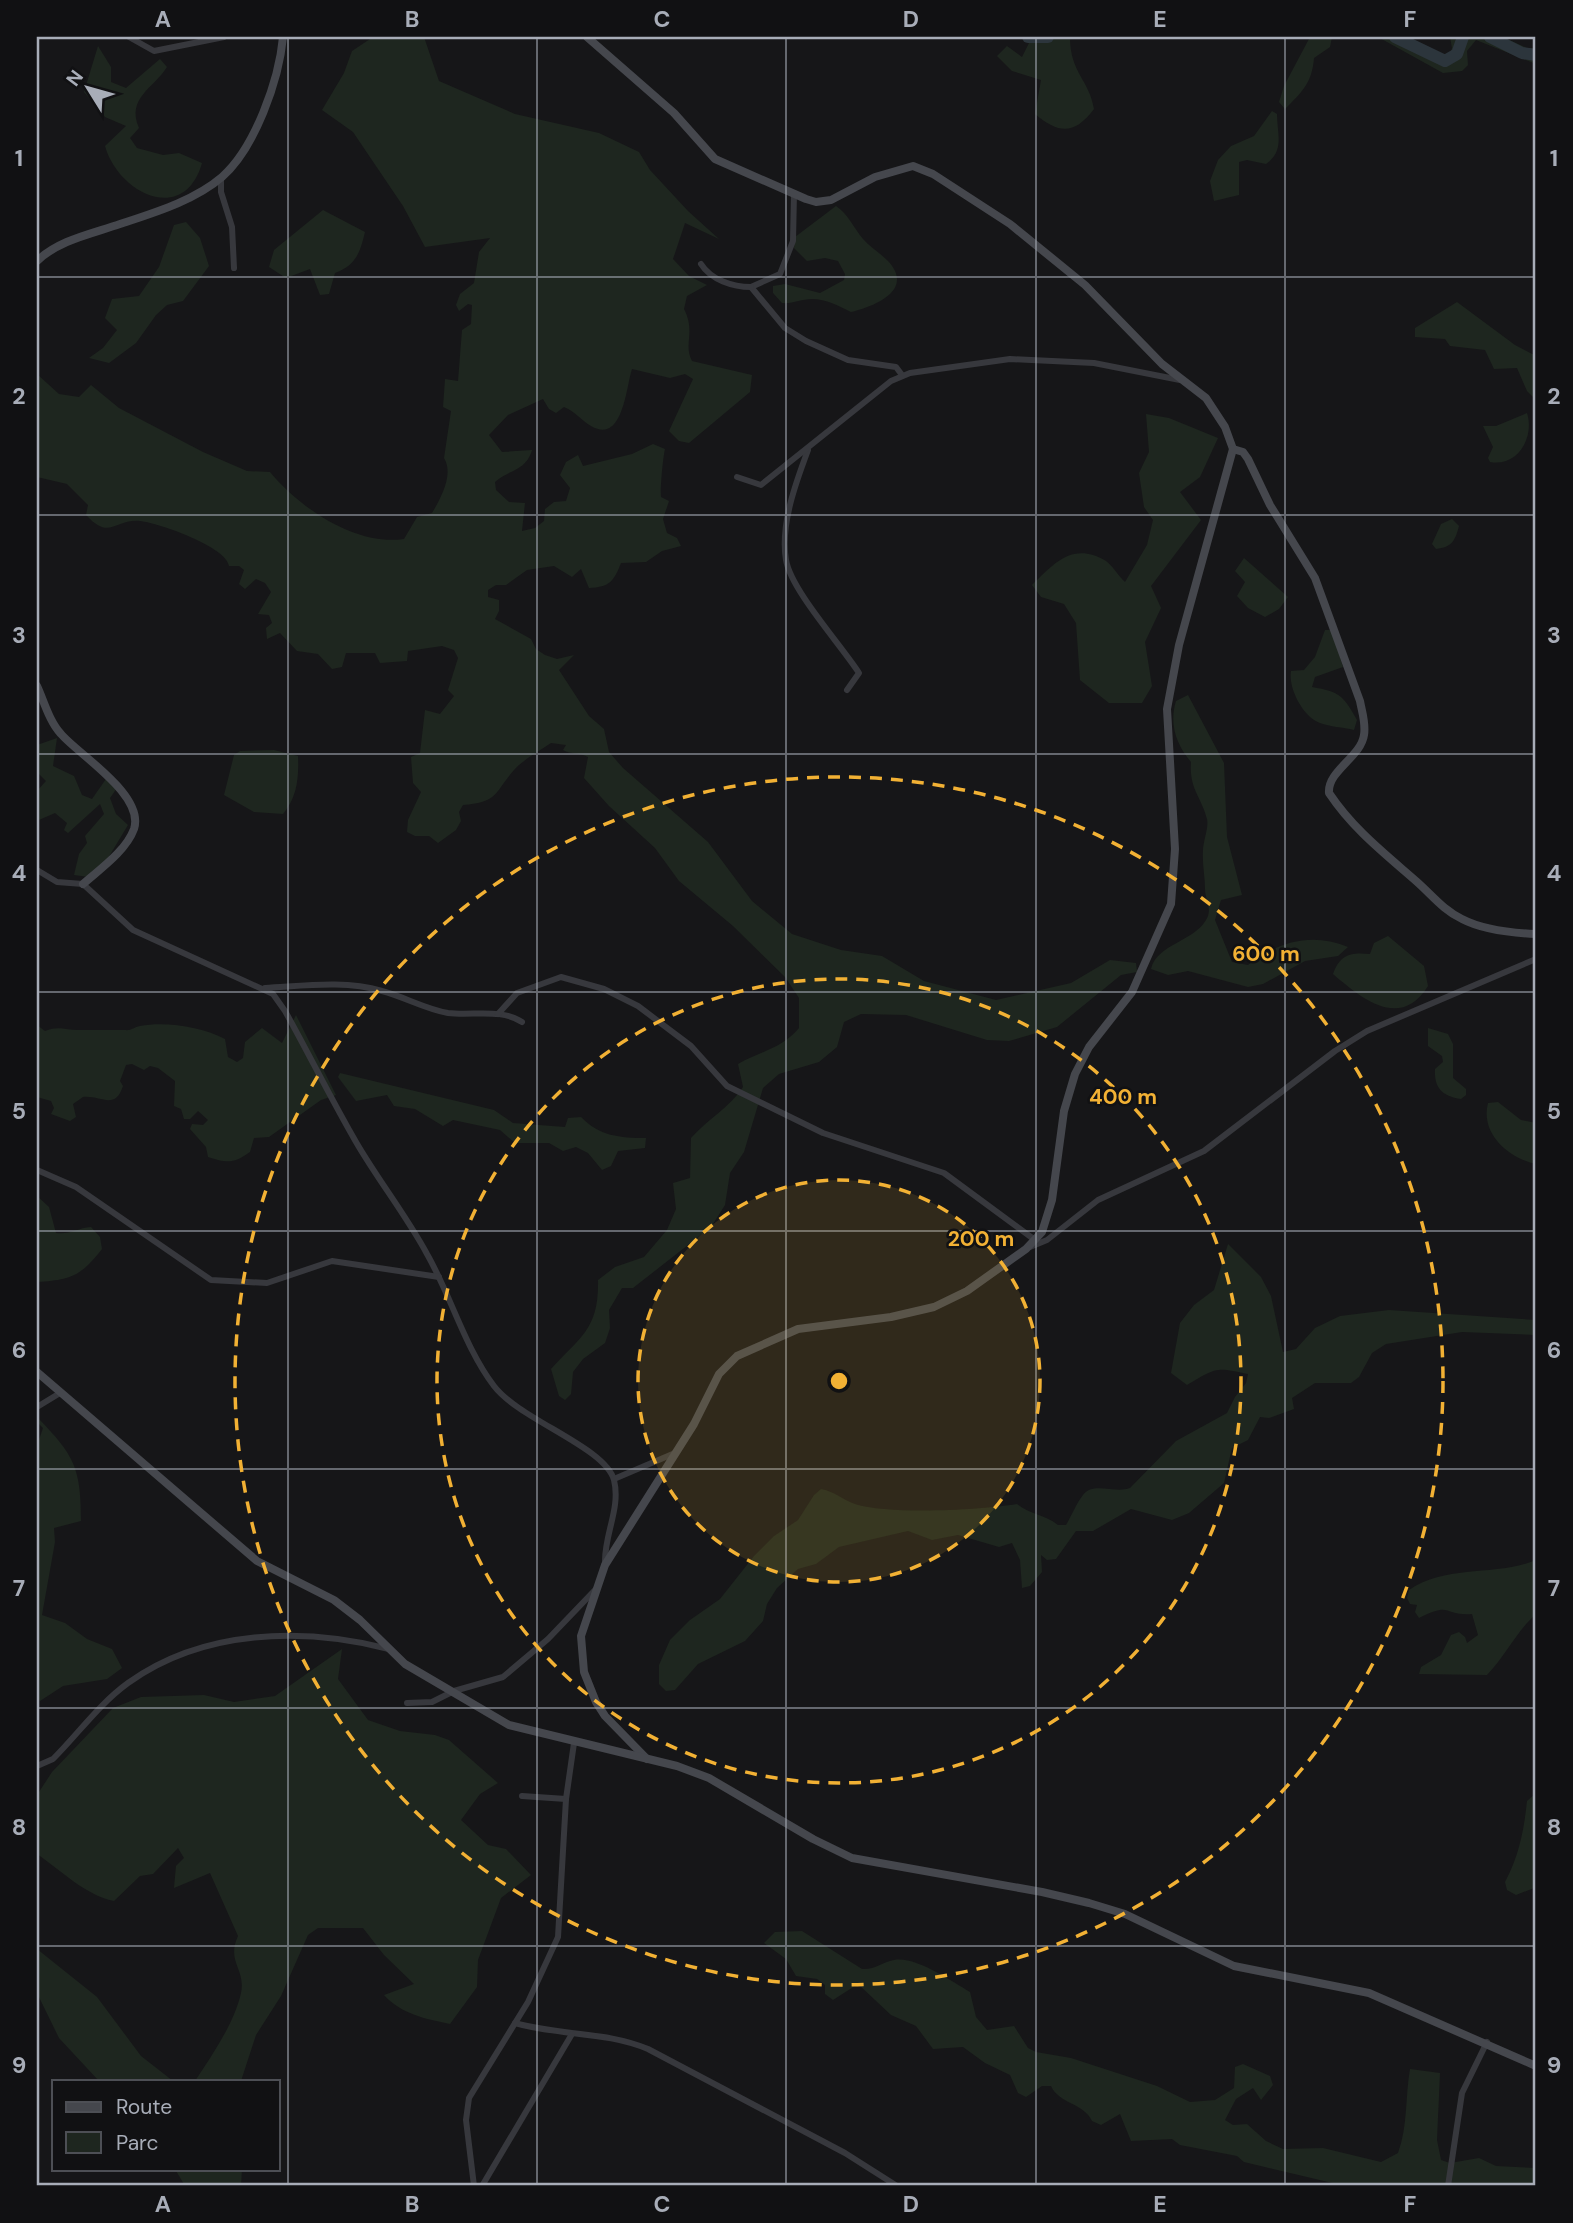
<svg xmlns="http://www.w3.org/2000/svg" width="1573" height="2223" font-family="'DM Sans',sans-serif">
  <rect width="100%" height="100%" fill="#161618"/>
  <g fill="#1e261f">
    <path d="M373 37H424L439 81 515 114 599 133 639 152 650 170 688 211 719 239 685 223 673 259 689 276 707 285 687 296 684 309C696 332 683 344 692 361L752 375 750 392 689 443 679 441 669 431 693 379 685 374 670 378 632 369C626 387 623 445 591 426 581 420 576 412 564 407L556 413 549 409 543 399 508 415 489 435 502 452 532 450C526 471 510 469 495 482L496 490 509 502 525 503 522 531 535 528 544 521 545 509 554 502 566 501 570 488 560 475 566 462 578 455 583 466 632 454 653 444 665 449C663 457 660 490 661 497L669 501 663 519 667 533 677 538 681 546 662 551 646 562 621 563C614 581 610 587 589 588L581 569 572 577 554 566 527 570 506 585H496L488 590V597L499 600V611L495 619 531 639 536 649 545 655 557 659 574 655 559 670 589 716 604 729 609 752 623 768 708 842 752 901 792 934 841 950 882 956 924 981 996 1000 1071 983 1110 960 1136 963 1137 972 1121 975 1057 1027 1009 1041 987 1040 906 1015 861 1014 844 1022 837 1047 819 1062 779 1074 763 1088 744 1152 730 1173 725 1205 711 1227 633 1288H622L609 1310 610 1328 605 1343 583 1359 573 1372 571 1394 565 1400 559 1396 551 1369C581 1336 599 1329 598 1280L615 1267 644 1257 667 1230 676 1209 673 1183 690 1178 691 1138C708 1119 730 1107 743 1087L738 1064C761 1051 781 1049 799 1028V998L785 977 733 926 679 881 655 848 609 806 584 778 588 757C579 752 571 755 563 750L566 745 551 743C539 751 524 759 514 770 495 792 498 803 463 805L459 812 461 821 456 830 438 843 429 836H415L407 832 408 820 421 792 413 783 411 757 420 753 425 710 440 714 454 696 448 690 458 658 454 650 442 646 408 651 407 661 380 663 375 653H346L342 667 332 669 318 654 297 651 280 633 267 639 266 628 272 623 269 615 258 614 271 592 265 583 256 579 245 589 239 584 244 570 239 566H229C227 547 159 523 140 521 114 519 110 541 86 515L88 505 67 484 37 477V374L59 394 79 397 91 385 119 408 203 452 247 471 270 472C300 508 355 546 404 539L417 517 432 513C441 498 454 474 444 458L451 411 443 407 445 379 458 381 462 330 471 324 472 305 468 304 459 311 456 305 460 294 474 283 479 252 490 238 425 247 403 206 353 132 322 110 344 73 352 51Z"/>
    <path d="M1023 37H1070C1070 73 1089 79 1094 109 1075 134 1060 135 1035 114L1041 80 1012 71 997 56 1007 46 1022 57 1029 43Z"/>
    <path d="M1310 37H1332L1330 47 1314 58C1312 83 1302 92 1285 109L1279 102 1284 86Z"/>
    <path d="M1378 37H1403L1430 57 1449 56 1452 48 1450 37H1503L1527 48H1536V64L1476 40 1467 51 1468 65 1462 71 1443 73Z"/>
    <path d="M98 46 111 67V82L126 88 160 59 167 67C154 88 126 98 139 128L130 138 137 148 163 155 179 153 202 163C184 226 118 193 105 146L126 126 105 117 84 92Z"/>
    <path d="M1272 111 1277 114C1277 133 1285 151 1266 164L1247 160 1239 162V195L1214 201 1210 181 1218 160 1231 146 1254 136Z"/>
    <path d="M836 206C849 215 853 227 863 239 870 247 880 253 888 261 915 290 875 306 851 312 839 306 826 299 812 299 801 299 793 304 782 303L773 293V286L785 284 820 293 844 280 845 274 838 261 825 258 807 261 794 248 795 237Z"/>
    <path d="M323 210 365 232C360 253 356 265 335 273L329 294 320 295 310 269 286 278 269 267 274 250Z"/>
    <path d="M186 222 200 238 209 266 183 301 167 305 156 315 136 343 109 363 89 358 103 348 117 330 105 318 112 299 139 296 159 267 174 225Z"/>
    <path d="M1457 302 1515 345 1536 356V400L1527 391 1517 368 1494 369 1485 350 1450 346 1445 339 1415 337V328Z"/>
    <path d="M1527 413C1535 438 1517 467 1490 462L1488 458 1493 447 1483 426H1496Z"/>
    <path d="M1146 414 1169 418 1218 438 1200 477 1180 492 1201 520 1151 586 1161 608 1145 642 1152 686 1142 703H1109L1080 680 1076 623 1064 604 1041 597 1032 585C1054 564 1072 541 1106 561 1113 566 1119 577 1125 582L1147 545 1153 520 1144 507 1139 473 1149 452Z"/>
    <path d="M1452 519 1459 526C1455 541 1452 547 1436 549L1432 544 1441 524Z"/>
    <path d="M1244 558 1288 597 1279 609 1265 617 1248 608 1237 596 1245 582 1235 571Z"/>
    <path d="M1325 630H1332L1343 667 1315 677 1312 687C1340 692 1343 695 1357 720L1354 730C1343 727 1330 727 1320 723 1303 717 1288 688 1291 671L1304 670 1315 657Z"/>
    <path d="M1188 695 1224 763 1227 837 1242 895 1221 900 1215 920 1232 962 1248 965C1279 941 1312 932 1348 947L1338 956 1305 961 1263 984 1248 987 1188 971 1168 975 1151 969C1157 944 1193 942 1206 920 1213 909 1205 900 1205 889 1205 876 1202 863 1203 851 1203 841 1209 828 1207 819 1201 796 1189 789 1191 762 1176 744 1169 724 1176 701Z"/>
    <path d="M57 738 53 766 74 776 82 795 92 799 106 779 117 788 110 798 116 814 128 825 96 878 74 875 79 854 87 843 85 836 104 814 100 804 68 833 64 830 67 823 55 813 39 820 37 817V791L46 781 37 772V745Z"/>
    <path d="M274 750 298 756C299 778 297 797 283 814L254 812 224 795 234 755 240 751Z"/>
    <path d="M1388 936 1424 966 1428 986C1400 1031 1361 998 1333 974 1340 954 1351 952 1370 954L1374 943Z"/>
    <path d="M296 1015 336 1095 321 1100 269 1137 254 1138 250 1152C233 1164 227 1163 208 1157L206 1147 190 1129 192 1124 203 1125 208 1120 198 1111 190 1119H184L181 1109 174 1106 175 1081 158 1068 150 1066 144 1070 132 1064 126 1065 120 1081 123 1086C115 1111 101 1095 83 1097L73 1104 76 1117 70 1121 51 1114 54 1108 51 1101 37 1097V1025L45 1031C60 1025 67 1031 81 1030 96 1030 110 1030 125 1030 131 1031 134 1027 140 1026 166 1021 202 1027 225 1039L228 1057 237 1062 243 1058 245 1042 262 1028 282 1043Z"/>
    <path d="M1428 1028 1448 1034 1453 1044V1078L1466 1089V1095L1461 1099C1442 1096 1434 1088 1435 1069L1443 1062 1442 1056 1428 1046Z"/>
    <path d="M340 1073 494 1110 513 1123 565 1127 568 1118 581 1117C599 1136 620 1138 646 1138L645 1148 618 1151 611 1166 602 1170 588 1153 576 1147 563 1151 549 1143H515L500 1130 453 1120 443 1126 415 1109 394 1106 387 1095 356 1101 338 1077Z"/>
    <path d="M1498 1102 1521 1120 1536 1123V1164C1509 1158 1480 1134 1488 1103Z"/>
    <path d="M37 1196 49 1207 56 1233C70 1235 77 1228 91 1227L100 1237 102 1249C81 1276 71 1280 37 1282Z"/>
    <path d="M1228 1244 1261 1277 1271 1296 1283 1352 1296 1349 1315 1328 1340 1316 1389 1310 1536 1320V1335L1462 1332 1386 1344 1372 1353 1359 1377 1351 1383H1315L1292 1398 1294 1409 1269 1418 1260 1417 1248 1440 1232 1448 1224 1483 1189 1513 1172 1520 1131 1509 1093 1531H1076L1056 1559 1047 1560 1041 1555 1042 1572 1030 1586 1022 1588 1020 1560 1012 1543 999 1547 958 1535 932 1540 908 1531 839 1547 816 1564 798 1569 777 1588 767 1604 763 1621 745 1641 698 1664 675 1690 666 1691 659 1684V1665L670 1640 690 1620 720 1599 754 1556 774 1536 798 1520 814 1495 821 1489C834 1491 843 1500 855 1504 890 1515 981 1510 1017 1504 1029 1514 1044 1514 1058 1525H1066C1072 1515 1076 1504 1083 1495 1093 1481 1115 1494 1130 1488L1176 1441 1227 1413 1235 1397 1246 1383 1248 1374C1216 1367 1217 1367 1187 1385L1171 1373 1180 1323 1194 1305 1214 1290Z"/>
    <path d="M37 1417C74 1455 81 1467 81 1521L54 1528 55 1542 42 1615 65 1623 87 1639 112 1649 122 1668 107 1679 63 1686 40 1701 37 1697V1446L43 1428 37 1422Z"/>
    <path d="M1536 1560V1614C1516 1632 1506 1655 1487 1675L1419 1674 1421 1667 1441 1655 1451 1635 1459 1632 1465 1637 1467 1643 1478 1635 1472 1614C1442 1616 1453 1601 1419 1618L1415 1612 1417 1605 1410 1604 1407 1598 1409 1590C1448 1564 1496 1577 1536 1560Z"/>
    <path d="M342 1649 338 1679 368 1720 400 1731 435 1735 449 1740 498 1783 480 1794 461 1820 488 1845 506 1849 531 1875 501 1898 478 1960 477 1987 450 2024C426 2019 401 2014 384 1995L414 1984 384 1955 363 1928H318L308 1935 281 1996 256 2035 241 2081H195C212 2055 234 2024 241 1993 246 1969 226 1962 238 1936L210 1873 174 1888 176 1866 184 1858 178 1848 153 1874 140 1876 114 1901C85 1895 62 1871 37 1854V1795L52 1772 113 1708 141 1697 204 1695 234 1702 275 1696Z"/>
    <path d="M1536 1793V1877L1534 1888 1516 1895 1507 1890 1505 1882C1519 1856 1524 1830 1527 1801Z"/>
    <path d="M802 1931 862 1969C875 1970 882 1962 894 1960 916 1956 951 1981 970 1992L976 2017 987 2030 1014 2026 1028 2048 1036 2052 1071 2058 1157 2086 1190 2102 1215 2100 1234 2088 1235 2067 1243 2064 1270 2076 1273 2085 1261 2100 1253 2088 1236 2099 1225 2120 1233 2125 1247 2124 1266 2141 1283 2149 1323 2148 1381 2162 1398 2153C1408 2126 1405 2098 1410 2069L1440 2073 1437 2140 1441 2160 1450 2163 1479 2158 1496 2166 1536 2168V2186H1345L1244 2162 1237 2156 1180 2145 1172 2139 1131 2141 1120 2114 1101 2125 1092 2121C1084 2103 1059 2104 1051 2086H1042L1026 2097 1018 2093 1010 2075 985 2063 963 2047 933 2049 916 2026 891 2015 858 1984 833 2000 825 1994V1985L817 1979 796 1976 786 1959 764 1943 775 1932Z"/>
    <path d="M37 1949 97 1997 141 2056 173 2081H99L59 2038 37 1993Z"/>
    <path d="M175 2169H242L241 2186H185Z"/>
  </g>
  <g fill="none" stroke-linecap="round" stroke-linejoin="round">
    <g stroke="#2c353c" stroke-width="12">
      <path d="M1028 37H1048"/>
      <path d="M1395 37 1445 61 1457 54 1463 37"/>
      <path d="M1490 37 1522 53 1536 55"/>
    </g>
    <g stroke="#37383d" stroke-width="6">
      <path d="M129 37 154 51 224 37"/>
      <path d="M221 178V192L232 227 234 268"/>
      <path d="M794 193 793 241 780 274 751 287 785 328 806 341 848 360 896 367 902 375"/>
      <path d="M701 264C711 280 733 287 751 287"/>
      <path d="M808 450C796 482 780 525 786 560 791 590 841 645 859 673L847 690"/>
      <path d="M737 477 761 485 891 381 910 373 1010 359 1094 363 1180 380"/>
      <path d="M37 870 57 882 83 884 133 930 273 994 285 1011C309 1054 331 1099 356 1142 378 1180 406 1215 427 1254 451 1296 465 1348 494 1386 520 1420 605 1447 614 1480 621 1508 604 1535 605 1563"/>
      <path d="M265 988C304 986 344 980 382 991 405 997 425 1009 448 1013 473 1016 501 1008 522 1022"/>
      <path d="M498 1014 517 993 561 977 604 989 638 1006 691 1046 727 1086 823 1133 944 1173 1035 1240"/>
      <path d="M37 1170 76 1187 211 1280 267 1283 332 1261 439 1277"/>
      <path d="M1030 1247 1047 1240 1098 1200 1204 1151 1335 1051 1367 1031 1536 959"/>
      <path d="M37 1407 60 1393"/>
      <path d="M614 1479 675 1453"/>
      <path d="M407 1703 432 1702 454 1691 503 1677 548 1639 595 1590"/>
      <path d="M37 1766 53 1759C78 1734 99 1704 128 1683 203 1629 303 1627 389 1649"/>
      <path d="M522 1796 566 1799"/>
      <path d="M515 2023C560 2036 605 2031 648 2049L845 2153 897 2186"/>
      <path d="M474 2186 466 2120 469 2098 528 2002 558 1937 566 1799 574 1743"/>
      <path d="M482 2186 572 2034"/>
      <path d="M1448 2186 1462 2093 1487 2042"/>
    </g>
    <g stroke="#45474d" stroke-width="8">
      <path d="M587 37 674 113 715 159 806 199 816 202 831 200 875 177 913 166 933 174 1010 224 1085 285 1162 364 1206 398 1225 427 1233 449 1179 645 1167 709 1175 849 1171 904 1132 992 1089 1047 1075 1074 1064 1111 1052 1200 1042 1232 1026 1249 967 1291 934 1307 891 1317 798 1329 737 1356 719 1374 694 1424 605 1565 581 1636 584 1672 596 1702 605 1716 647 1759"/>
      <path d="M37 261C59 240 91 234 120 224 153 213 194 201 222 177 255 148 279 80 283 37"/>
      <path d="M1233 449 1243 452 1248 459 1270 505 1315 578 1360 701C1362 712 1366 723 1364 735 1361 757 1327 771 1329 793 1353 829 1384 853 1416 881 1432 895 1443 910 1462 919 1483 930 1513 933 1536 934"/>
      <path d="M37 686C44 701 49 721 61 734 79 755 145 795 134 829 126 851 100 869 83 884"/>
      <path d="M37 1372 257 1561 334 1600 360 1620 405 1664 509 1725 677 1766 709 1778 813 1839 852 1858 1042 1892 1089 1903 1125 1914 1234 1966 1369 1993 1536 2066"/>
    </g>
  </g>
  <path fill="none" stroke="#a8adb8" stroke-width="2" stroke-opacity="0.55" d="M288 37V2186M537 37V2186M786 37V2186M1036 37V2186M1285 37V2186M37 277H1536M37 515H1536M37 754H1536M37 992H1536M37 1231H1536M37 1469H1536M37 1708H1536M37 1946H1536"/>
  <circle cx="839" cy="1381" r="201" fill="#f2b134" fill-opacity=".12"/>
  <g fill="none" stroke="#f2b134" stroke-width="3.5" stroke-dasharray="12 9">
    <circle cx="839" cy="1381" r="201"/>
    <circle cx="839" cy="1381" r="402"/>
    <circle cx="839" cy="1381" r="604"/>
  </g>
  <circle cx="839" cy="1381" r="10" fill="#f2b134" stroke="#111113" stroke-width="3.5"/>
  <g font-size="21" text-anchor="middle" font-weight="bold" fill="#f2b134" stroke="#111113" stroke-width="5" stroke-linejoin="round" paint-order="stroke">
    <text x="1266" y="961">600 m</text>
    <text x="1123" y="1104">400 m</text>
    <text x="981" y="1246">200 m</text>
  </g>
  <rect width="1573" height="2223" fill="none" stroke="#111113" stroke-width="77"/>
  <rect x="52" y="2080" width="228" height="91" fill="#111113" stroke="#4d4f55" stroke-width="2"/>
  <rect x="66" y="2102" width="35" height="10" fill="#45474d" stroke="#4d4f55" stroke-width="2"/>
  <text x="116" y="2114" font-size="21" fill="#a8adb8">Route</text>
  <rect x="66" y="2132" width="35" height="21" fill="#1e261f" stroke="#4d4f55" stroke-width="2"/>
  <text x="116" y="2150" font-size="21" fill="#a8adb8">Parc</text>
  <g transform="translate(88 88) rotate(307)" stroke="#111113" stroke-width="5" paint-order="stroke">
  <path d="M0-5L12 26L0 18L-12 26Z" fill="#a8adb8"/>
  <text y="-10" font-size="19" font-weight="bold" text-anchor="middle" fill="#a8adb8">N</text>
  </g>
  <rect x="38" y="38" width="1496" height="2146" fill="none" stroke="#a8adb8" stroke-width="2.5"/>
  <g font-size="23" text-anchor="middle" font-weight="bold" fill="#a8adb8">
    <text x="163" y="27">A</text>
    <text x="412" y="27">B</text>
    <text x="662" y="27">C</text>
    <text x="911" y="27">D</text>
    <text x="1160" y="27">E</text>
    <text x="1410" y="27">F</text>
    <text x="19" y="166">1</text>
    <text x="1554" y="166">1</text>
    <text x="19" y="404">2</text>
    <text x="1554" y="404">2</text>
    <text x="19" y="643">3</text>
    <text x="1554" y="643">3</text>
    <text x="19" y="881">4</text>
    <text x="1554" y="881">4</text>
    <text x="19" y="1119">5</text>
    <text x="1554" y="1119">5</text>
    <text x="19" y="1358">6</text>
    <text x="1554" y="1358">6</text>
    <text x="19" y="1596">7</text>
    <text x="1554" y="1596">7</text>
    <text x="19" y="1835">8</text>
    <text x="1554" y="1835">8</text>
    <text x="19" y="2073">9</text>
    <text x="1554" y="2073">9</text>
    <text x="163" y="2212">A</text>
    <text x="412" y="2212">B</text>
    <text x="662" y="2212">C</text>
    <text x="911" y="2212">D</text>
    <text x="1160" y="2212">E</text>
    <text x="1410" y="2212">F</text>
  </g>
</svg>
